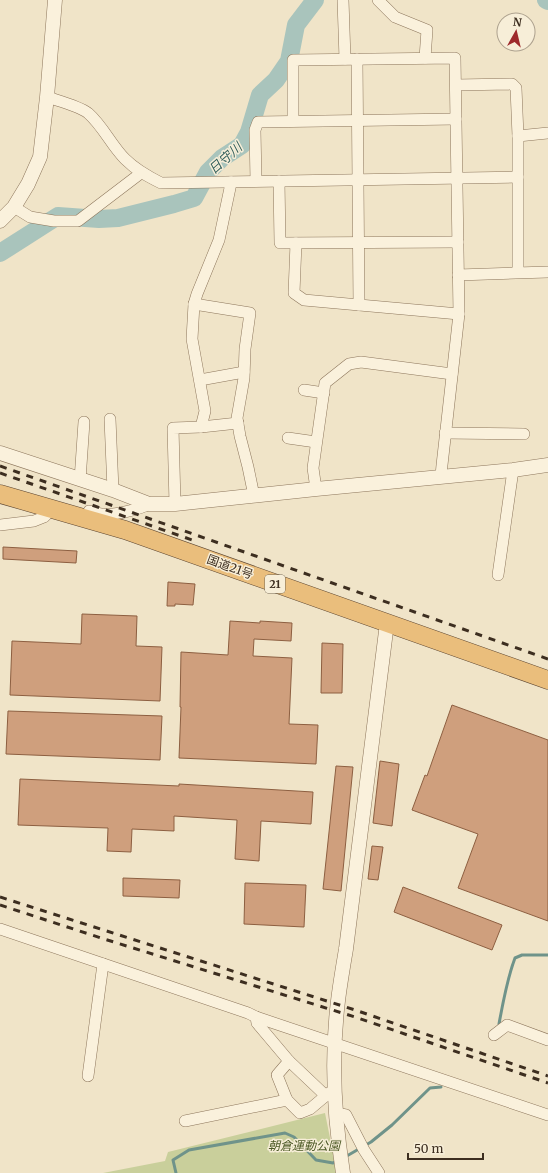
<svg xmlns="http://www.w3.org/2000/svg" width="548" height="1173" font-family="Merriweather,'Noto Sans JP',serif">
  <rect width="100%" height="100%" fill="#f0e4c8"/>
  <path fill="#c9cf9b" d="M325 1113 337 1173H103L165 1161 168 1152Z"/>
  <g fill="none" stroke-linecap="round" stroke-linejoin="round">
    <g stroke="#6f938a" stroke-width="3">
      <path d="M499 1024C503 1002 507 979 515 958L522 955H548"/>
      <path d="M345 1157 371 1142 392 1125 430 1088 441 1087"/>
      <path d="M176 1173 173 1160 189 1150 285 1133 294 1137 316 1160 333 1163 338 1160"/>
    </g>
    <g stroke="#a9c4bc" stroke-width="18">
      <path d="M546 0 548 1"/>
      <path d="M0 253 58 216 99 219 118 218 174 204 194 198 208 172 222 158 242 145 249 132 260 95 276 80 289 61 296 25 315 0"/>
    </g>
  </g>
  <g fill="#cf9f7d" stroke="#8d5f41">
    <path d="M3 547 77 551 76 563 3 559Z"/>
    <path d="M168 582 195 584 193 605 175 604V606H167Z"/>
    <path d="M82 614 137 616 136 646 162 647 160 701 10 695 12 641 81 644Z"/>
    <path d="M230 621 260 623V621L292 623 291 641 254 639 253 656 292 658 289 724 318 725 316 764 179 758 181 707H180L181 652 228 655Z"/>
    <path d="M322 643 343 644 342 693H321Z"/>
    <path d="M452 705 548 740V921L458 888 478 834 412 810 425 775 427 776Z"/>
    <path d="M8 711 162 716 160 760 6 754Z"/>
    <path d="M380 761 399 764 392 826 373 823Z"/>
    <path d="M336 766 353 767 341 891 323 889Z"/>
    <path d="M20 779 179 786V784L313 792 311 824 261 821 259 861 235 859 237 820 174 816V831L132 829 131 852 107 851 108 828 18 825Z"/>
    <path d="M372 846 383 847 378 880 368 879Z"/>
    <path d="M123 878 180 880 179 898 123 896Z"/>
    <path d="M245 883 306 885 304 927 244 924Z"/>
    <path d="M403 887 502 925 492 950 394 912Z"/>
  </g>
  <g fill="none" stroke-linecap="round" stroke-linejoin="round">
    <defs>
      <g id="minor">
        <path d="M343 0 345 59"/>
        <path d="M378 0 395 17 427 30 425 58"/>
        <path d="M357 59 359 305"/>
        <path d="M456 85 512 84 516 88 518 136V272"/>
        <path d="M47 97C59 101 79 106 88 113 103 126 111 145 125 159 136 170 147 176 161 183L518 177"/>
        <path d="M293 121V60L455 58 459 314 442 465 441 476"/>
        <path d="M518 136 548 133"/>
        <path d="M256 181 255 130 258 122 456 119"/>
        <path d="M279 181 280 243 458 242"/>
        <path d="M231 182 230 188 219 240 197 294 194 304 250 313 245 349 244 378 237 418 240 436 248 467 254 496"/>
        <path d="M14 207 30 217 54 221H78L141 173"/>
        <path d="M296 243 294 293 304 300 459 314"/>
        <path d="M458 275 548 272"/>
        <path d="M200 380 244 372"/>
        <path d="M304 390 324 393"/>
        <path d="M110 419 113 490"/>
        <path d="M201 427 238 423"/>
        <path d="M445 433 524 434"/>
        <path d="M288 438 316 442"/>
        <path d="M80 480 84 422"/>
        <path d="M316 489 313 468 325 383 349 364 361 362 452 374"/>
        <path d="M175 504 173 428 201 427 205 411 192 339 194 304"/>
        <path d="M89 511C93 512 98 513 102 514 112 516 141 509 149 504"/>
        <path d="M0 525 34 521 44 517 54 507"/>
        <path d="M498 575 513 470"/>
        <path d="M0 929 248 1013 256 1017 548 1115"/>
        <path d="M256 1017 257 1023 289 1061 326 1096"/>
        <path d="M494 1035 507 1025 548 1040"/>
        <path d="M88 1076 103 964"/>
        <path d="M287 1100 277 1075 289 1061"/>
        <path d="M336 1113 346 1115 364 1150 379 1173"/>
        <path d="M185 1121 287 1100 300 1113 310 1109 329 1093 334 1092"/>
      </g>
      <g id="tertiary">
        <path d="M0 221 14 207 28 184 40 157 47 97 55 0"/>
        <path d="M0 453 113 490 149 504H175L316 489 513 470 548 465"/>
        <path d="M343 1173C334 1116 331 1058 338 1001 340 984 343 967 346 949L387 623"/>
      </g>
      <path id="trunk" d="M0 494 125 530 548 680"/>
    </defs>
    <use href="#minor" stroke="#8d765c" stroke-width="12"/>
    <use href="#tertiary" stroke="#8d765c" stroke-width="15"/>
    <use href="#trunk" stroke="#5b4430" stroke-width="19"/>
    <use href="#minor" stroke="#faf1dc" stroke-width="11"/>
    <use href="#tertiary" stroke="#faf1dc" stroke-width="14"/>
    <use href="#trunk" stroke="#eabe7c" stroke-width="18"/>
    <g stroke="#3d2e20" stroke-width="3" stroke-dasharray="7 7" stroke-linecap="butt">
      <path d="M0 466 548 659"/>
      <path d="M0 473 195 541"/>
      <path d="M0 897 355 1010 548 1076"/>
      <path d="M0 905 101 938 355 1017 548 1083"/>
    </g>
  </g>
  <g text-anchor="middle" stroke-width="3" stroke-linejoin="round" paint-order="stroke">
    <rect fill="#f7eed8" stroke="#756857" stroke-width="1" x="265" y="575" width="20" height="18" rx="3"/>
    <g font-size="11" font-weight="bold" fill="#3d2e20">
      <text x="275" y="588">21</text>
    </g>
    <g font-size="12" fill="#3d2e20" stroke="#f7eed8">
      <text transform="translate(230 567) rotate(20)" y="4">国道21号</text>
    </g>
    <g font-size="12" font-style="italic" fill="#4d5a26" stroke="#f7eed8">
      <text x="304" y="1150">朝倉運動公園</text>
    </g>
    <g font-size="13" font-style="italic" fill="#2f5d5a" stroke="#f7eed8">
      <text transform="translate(225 158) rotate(-42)" y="5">日守川</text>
    </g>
  </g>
  <g transform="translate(516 32) rotate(8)"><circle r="19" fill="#f7eed8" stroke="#ada18e"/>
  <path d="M0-3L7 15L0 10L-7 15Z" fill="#9e2a2b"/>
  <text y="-6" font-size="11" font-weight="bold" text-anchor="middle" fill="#3d2e20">N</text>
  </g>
  <path d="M408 1153v6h75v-6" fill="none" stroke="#3d2e20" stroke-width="2"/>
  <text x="414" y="1153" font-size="12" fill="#3d2e20" stroke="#f7eed8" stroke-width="3" paint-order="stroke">50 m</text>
</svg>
